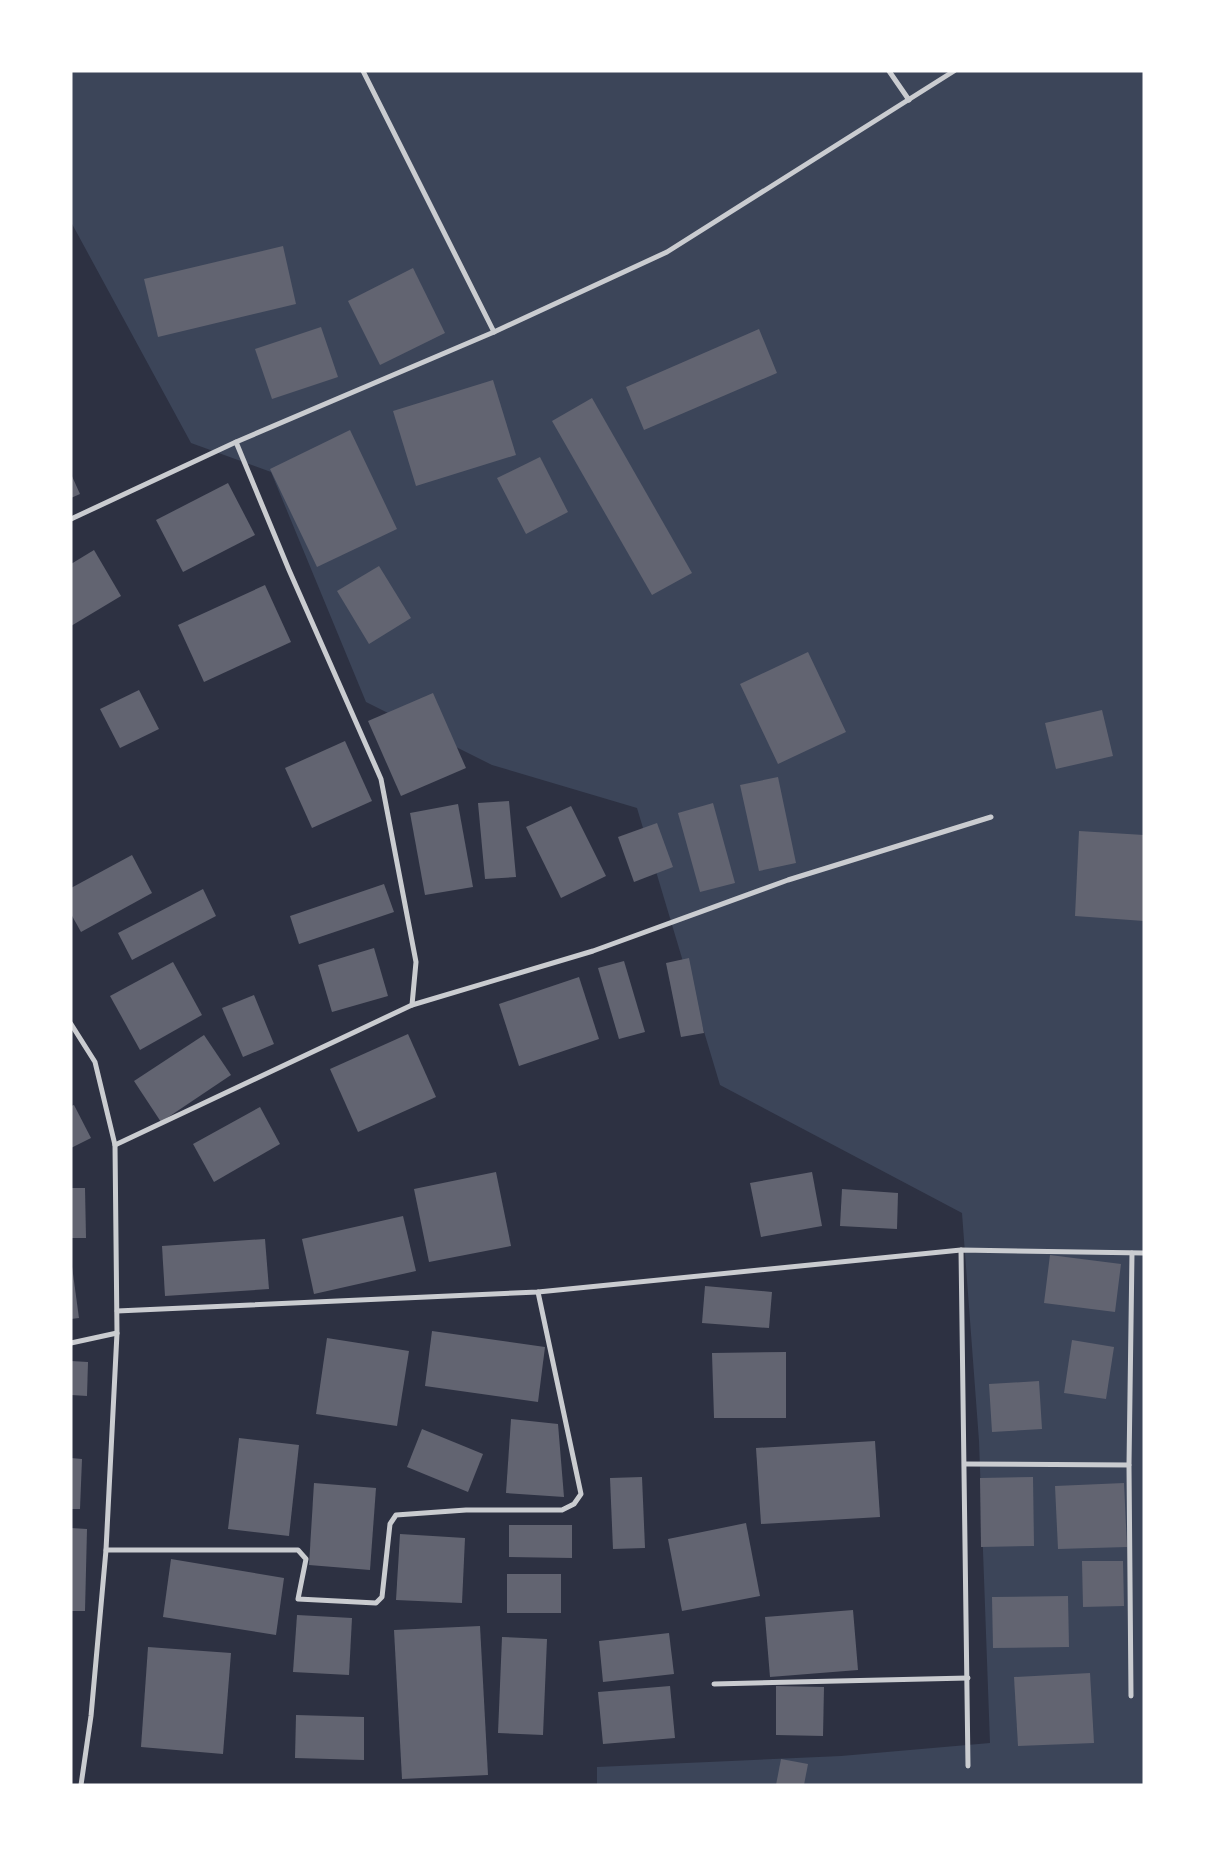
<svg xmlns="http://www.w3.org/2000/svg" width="1215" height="1856" font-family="Inter,sans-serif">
  <rect width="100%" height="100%" fill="#2d3142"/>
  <path fill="#3c4559" d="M71 71H1144V1785H597V1767L841 1756 990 1743 979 1441 962 1213 720 1085 637 808 492 765 366 702 271 472 191 443 71 222Z"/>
  <g fill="#626471">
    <path d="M283 246 296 304 158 337 144 279Z"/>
    <path d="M413 268 445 333 380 365 348 301Z"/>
    <path d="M321 327 338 377 272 399 255 349Z"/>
    <path d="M759 329 777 373 644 430 626 387Z"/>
    <path d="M493 380 516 455 416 486 393 411Z"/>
    <path d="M592 398 692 573 652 595 552 421Z"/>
    <path d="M350 430 397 529 317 567 270 469Z"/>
    <path d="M540 457 568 512 526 534 497 478Z"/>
    <path d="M71 474 80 494 71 498Z"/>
    <path d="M228 483 255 535 183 572 156 520Z"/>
    <path d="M94 550 121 596 71 626V564Z"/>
    <path d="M379 566 411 618 369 644 337 591Z"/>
    <path d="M265 585 291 642 204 682 178 625Z"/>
    <path d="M808 652 846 732 778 764 740 684Z"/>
    <path d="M139 690 159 729 120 748 100 709Z"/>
    <path d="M433 693 466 768 401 796 368 721Z"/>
    <path d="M1102 710 1113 756 1056 769 1045 723Z"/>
    <path d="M345 741 372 801 312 828 285 768Z"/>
    <path d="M778 777 796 863 759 871 740 785Z"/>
    <path d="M509 801 516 877 485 879 478 803Z"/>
    <path d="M713 803 735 883 700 892 678 813Z"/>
    <path d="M458 804 473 887 425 895 410 813Z"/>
    <path d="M571 806 606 876 561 898 526 827Z"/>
    <path d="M657 823 673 867 634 882 618 837Z"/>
    <path d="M1079 831 1144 835V921L1075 916Z"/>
    <path d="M132 855 152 893 81 932 71 914V888Z"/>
    <path d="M384 884 394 912 299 944 290 916Z"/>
    <path d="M203 889 216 916 132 960 118 933Z"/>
    <path d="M374 948 388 996 332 1012 318 965Z"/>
    <path d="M689 958 704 1033 681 1037 666 963Z"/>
    <path d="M624 961 645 1032 619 1039 598 968Z"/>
    <path d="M173 962 202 1015 140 1050 110 996Z"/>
    <path d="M579 977 599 1039 519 1066 499 1004Z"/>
    <path d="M254 995 274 1044 243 1057 222 1008Z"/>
    <path d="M408 1034 436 1097 358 1132 330 1069Z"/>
    <path d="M204 1035 231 1075 161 1122 134 1081Z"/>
    <path d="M74 1105 91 1138 71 1148V1106Z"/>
    <path d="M260 1107 280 1144 214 1182 193 1144Z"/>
    <path d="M496 1172 511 1246 429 1262 414 1189Z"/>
    <path d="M812 1172 822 1226 761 1237 750 1183Z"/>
    <path d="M71 1188H85L86 1238H71Z"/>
    <path d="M842 1189 898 1193 897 1229 840 1226Z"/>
    <path d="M403 1216 416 1271 314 1294 302 1239Z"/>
    <path d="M265 1239 269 1289 165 1296 162 1246Z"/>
    <path d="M1050 1255 1121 1264 1115 1312 1044 1303Z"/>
    <path d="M71 1259 79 1318 71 1319Z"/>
    <path d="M705 1286 772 1292 769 1328 702 1323Z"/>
    <path d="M432 1331 545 1347 538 1402 425 1386Z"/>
    <path d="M327 1338 409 1351 397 1426 316 1414Z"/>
    <path d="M1072 1340 1114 1347 1106 1399 1064 1393Z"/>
    <path d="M786 1352V1418H714L712 1353Z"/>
    <path d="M71 1361 88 1362 87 1396 71 1395Z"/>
    <path d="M1039 1381 1042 1429 992 1432 989 1384Z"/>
    <path d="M511 1419 558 1424 564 1497 506 1493Z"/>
    <path d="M422 1429 483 1454 468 1492 407 1467Z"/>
    <path d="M239 1438 299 1445 289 1536 228 1529Z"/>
    <path d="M875 1441 880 1517 761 1524 756 1448Z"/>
    <path d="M71 1458 82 1459 80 1509H71Z"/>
    <path d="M642 1477 645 1548 613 1549 610 1478Z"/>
    <path d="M1033 1477 1034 1546 981 1547 980 1478Z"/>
    <path d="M314 1483 376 1488 370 1570 309 1565Z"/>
    <path d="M1124 1483 1127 1547 1058 1549 1055 1486Z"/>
    <path d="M746 1523 760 1596 682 1611 668 1539Z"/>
    <path d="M509 1525H572V1558L509 1557Z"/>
    <path d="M71 1528 87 1529 85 1611H71Z"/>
    <path d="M400 1534 465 1538 462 1603 396 1600Z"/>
    <path d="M171 1559 284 1578 276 1635 163 1617Z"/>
    <path d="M1082 1561H1123L1124 1606 1083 1607Z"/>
    <rect x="507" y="1574" width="54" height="39"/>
    <path d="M1068 1596 1069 1647 993 1648 992 1597Z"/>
    <path d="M853 1610 858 1670 770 1677 765 1617Z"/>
    <path d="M297 1615 352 1618 349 1675 293 1672Z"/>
    <path d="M480 1626 488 1775 402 1779 394 1630Z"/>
    <path d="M669 1633 674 1674 603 1682 599 1641Z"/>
    <path d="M502 1637 547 1639 543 1735 498 1733Z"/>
    <path d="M148 1647 231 1653 223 1754 141 1747Z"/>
    <path d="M1090 1673 1094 1743 1018 1746 1014 1677Z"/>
    <path d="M670 1686 675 1738 603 1744 598 1692Z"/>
    <path d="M776 1686 824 1687 823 1736 776 1735Z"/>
    <path d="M296 1715 364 1717V1760L295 1758Z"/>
    <path d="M781 1759 808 1764 804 1785H776Z"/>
  </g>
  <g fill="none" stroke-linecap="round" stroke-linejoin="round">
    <g stroke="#caccd0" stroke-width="5">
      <path d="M363 71 494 332"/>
      <path d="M889 71 909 100"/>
      <path d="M71 519 236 442 494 332 667 252 954 71"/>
      <path d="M412 1005 593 951 788 880 991 817"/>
      <path d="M71 1024 95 1062 115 1145 117 1333 106 1550 91 1716 81 1785"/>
      <path d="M115 1145 412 1005 416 962 381 779 289 570 236 442"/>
      <path d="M961 1250 968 1766"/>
      <path d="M117 1311 538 1292 961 1250 1144 1253"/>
      <path d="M71 1343 117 1333"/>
      <path d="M965 1464 1129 1465"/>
      <path d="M106 1550H298L306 1559 298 1599 376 1603 382 1597 390 1524 396 1515 466 1510H562L574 1504 581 1494 538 1292"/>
      <path d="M714 1684 968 1678"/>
      <path d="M1131 1696 1129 1465 1132 1253"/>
    </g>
  </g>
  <rect width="1215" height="1856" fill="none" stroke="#ffffff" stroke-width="145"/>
</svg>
